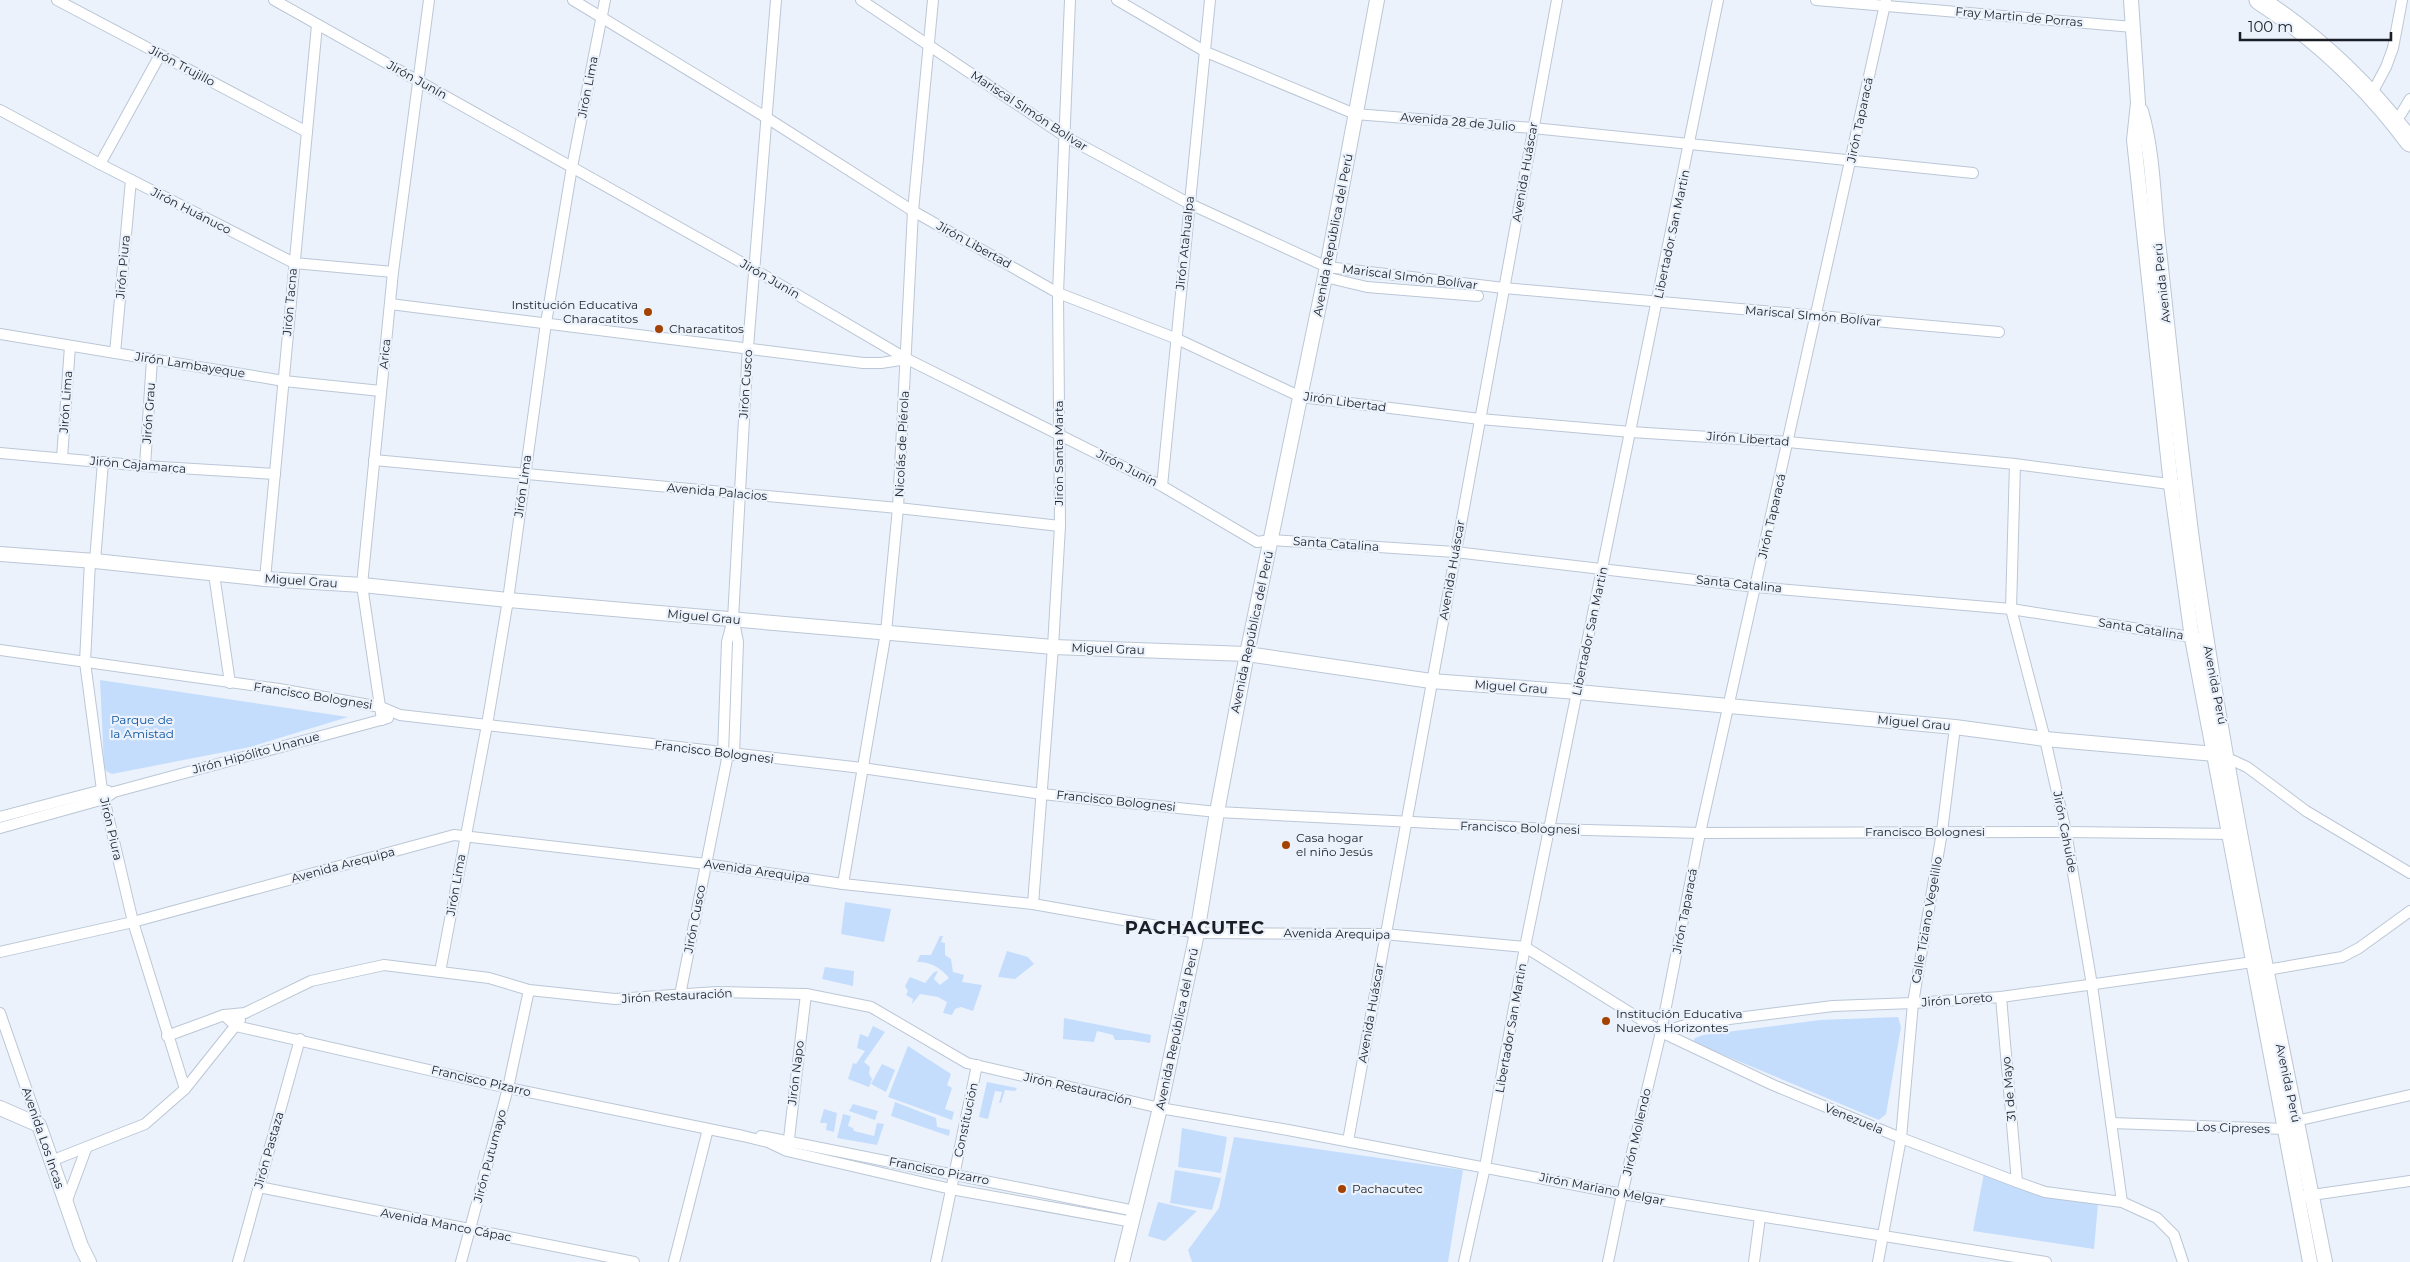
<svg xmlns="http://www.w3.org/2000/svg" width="2410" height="1262" font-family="Montserrat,sans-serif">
  <rect width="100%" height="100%" fill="#ebf2fc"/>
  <g fill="#c4ddfd">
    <path d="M100 680 348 717 250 747 112 774 106 771 104 765Z"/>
    <path d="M845 902 891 909 884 942 841 934Z"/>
    <path d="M940 936H943L941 942 945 943V955L951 959 953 972 964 975 962 982 982 985 973 1011 961 1007 955 1009 952 1015 943 1013 947 1002 938 997 920 994 912 1004 913 999 906 995 908 991 905 986 910 977 925 983 934 972 938 971 934 979 940 985 949 978C943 969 929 961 917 962L920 955H931Z"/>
    <path d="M1007 951 1028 957 1034 964 1015 979 998 977Z"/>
    <path d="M825 967 854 971 853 986 822 979Z"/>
    <path d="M1898 1017 1901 1027 1886 1114 1879 1120 1693 1042 1695 1038 1703 1035 1820 1020Z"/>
    <path d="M1064 1018 1151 1035 1150 1043 1131 1040H1115L1113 1035 1097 1031 1094 1042 1063 1039Z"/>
    <path d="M873 1026 885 1032 864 1062 870 1067 869 1074 872 1079 869 1087 848 1079 853 1063 856 1064 865 1051 857 1048 860 1034 868 1037Z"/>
    <path d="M908 1046 951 1074 947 1085 952 1088 945 1109 954 1112 952 1120 888 1097Z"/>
    <path d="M882 1064 895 1070 886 1092 871 1084Z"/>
    <path d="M987 1082 1017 1088 1015 1091 1005 1090 1001 1103H999L1002 1092 995 1091 988 1119 979 1117Z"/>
    <path d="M895 1102 936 1118 937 1127 950 1130 949 1136 891 1116Z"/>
    <path d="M853 1104 878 1111 875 1120 849 1111Z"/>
    <path d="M824 1109 837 1113 834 1132 826 1130 827 1123H820Z"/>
    <path d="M843 1114 851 1116 848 1126 853 1128 854 1131 874 1136 877 1123 884 1124 877 1145 837 1138Z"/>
    <path d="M1182 1128 1227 1137 1221 1173 1178 1167Z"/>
    <path d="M1234 1137 1463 1170 1448 1262H1192L1188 1250 1219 1208Z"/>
    <path d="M1175 1170 1221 1178 1212 1210 1170 1203Z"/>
    <path d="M1984 1173 2098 1204 2094 1249 1973 1231Z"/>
    <path d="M1158 1202 1197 1211 1165 1241 1148 1236Z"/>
  </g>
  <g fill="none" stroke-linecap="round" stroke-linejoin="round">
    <defs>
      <g id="street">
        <path d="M57 0 307 132"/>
        <path d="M274 0 755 270 907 359 1162 486 1257 542 1271 540 1455 552 1756 587 2011 609 2197 638"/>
        <path d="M573 0 767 118 913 211 1058 293 1175 338 1301 397 1480 419 1631 432 1788 442 2015 464 2177 485"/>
        <path d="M861 0 1066 137 1190 204 1327 267 1504 288 1999 332"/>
        <path d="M1117 0 1206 52 1355 114 1533 128 1973 173"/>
        <path d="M1816 0 2133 27"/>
        <path d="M2371 95 2386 67 2393 48 2402 0"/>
        <path d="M0 110 100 164 294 263 393 272"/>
        <path d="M2394 120 2401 114 2410 99"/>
        <path d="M100 164 160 55"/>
        <path d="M1325 277 1367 287 1478 296"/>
        <path d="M390 304 863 363H881L907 359"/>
        <path d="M0 334 284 381 381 391"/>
        <path d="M115 353 131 180"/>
        <path d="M0 453 145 466 275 474"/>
        <path d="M62 458 70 346"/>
        <path d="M374 460 898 508 1060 526"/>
        <path d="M2015 464 2011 609 2045 739 2066 832 2092 985 2122 1202"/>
        <path d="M145 466 152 359"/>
        <path d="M1162 486 1210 0"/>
        <path d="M90 561 85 662 102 790 133 922 185 1089"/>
        <path d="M95 561 103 462"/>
        <path d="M214 574 230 683"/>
        <path d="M265 579 317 25"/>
        <path d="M734 622 738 642 734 755"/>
        <path d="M0 650 279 689 381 707 400 715 862 768 1042 794 1217 812 1549 829 1700 833 2066 832 2236 834"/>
        <path d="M382 720 362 585 393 272 429 0"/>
        <path d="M723 754 727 642 733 619 748 347 776 0"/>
        <path d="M2223 756 2247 767 2306 811 2410 873"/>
        <path d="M0 817 102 790 108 791"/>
        <path d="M0 828 104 799 114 792 388 718"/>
        <path d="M843 884 886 632 898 508 913 211 933 0"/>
        <path d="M1033 904 1053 647 1060 526 1058 293 1070 0"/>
        <path d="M0 952 133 922 454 835 706 864 843 884 1033 904 1197 933 1384 934 1525 947 1661 1032 1773 1085 1901 1138 2017 1182 2045 1192 2122 1202 2157 1218 2174 1235 2183 1262"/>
        <path d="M2261 971 2342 957 2359 948 2410 911"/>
        <path d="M440 972 487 725 508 600 546 323 572 167 605 0"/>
        <path d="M680 995 728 754"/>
        <path d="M2001 997 2017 1182"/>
        <path d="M0 1013 39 1125"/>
        <path d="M224 1015 236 1026 508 1088 743 1136 768 1142 787 1151 951 1189 1133 1222"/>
        <path d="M1661 1032 1689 1024 1833 1006 1913 1003 2001 997 2253 962"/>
        <path d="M167 1036 224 1015 245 1013 311 981 384 965 489 978 529 990 615 999 717 992 806 994 871 1007 967 1063 1160 1108 1288 1130 1622 1194 2046 1262"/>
        <path d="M2111 1123 2285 1129 2296 1121 2410 1095"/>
        <path d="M761 1136 1135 1211"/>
        <path d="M1348 1141 1557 0"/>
        <path d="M788 1147 806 994"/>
        <path d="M51 1161 145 1124 185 1089 240 1020"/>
        <path d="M259 1187 634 1262"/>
        <path d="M2305 1196 2410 1181"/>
        <path d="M66 1203 86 1149"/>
        <path d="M238 1262 300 1039"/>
        <path d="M461 1262 508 1088 529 990"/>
        <path d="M674 1262 708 1129"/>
        <path d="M936 1262 977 1065"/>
        <path d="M1464 1262 1485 1167 1525 947 1718 0"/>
        <path d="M1608 1262 1622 1194 1661 1032 1700 833 1886 0"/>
        <path d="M1754 1262 1760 1217"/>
        <path d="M1878 1262 1901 1138 1913 1003 1942 832 1955 727"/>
      </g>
      <g id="secondary">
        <path d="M2131 0 2138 103 2134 140 2171 485 2192 638 2310 1262"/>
        <path d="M2141 111C2154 156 2153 203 2159 250 2170 349 2180 448 2193 547 2226 787 2278 1024 2325 1262"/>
        <path d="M0 554 95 561 265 579 362 585 508 600 1053 647 1247 654 1431 681 1578 692 1955 727 2045 739 2215 754"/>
        <path d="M0 1108 39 1125 81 1246 89 1262"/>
        <path d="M1122 1262 1160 1108 1197 933 1217 812 1247 654 1327 267 1377 0"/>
      </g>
      <path id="highway" d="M2259 0C2318 38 2368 86 2410 142"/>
    </defs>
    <use href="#street" stroke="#bbc7d6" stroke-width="12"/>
    <use href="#secondary" stroke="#bbc7d6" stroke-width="16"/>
    <use href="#highway" stroke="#bbc7d6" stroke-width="21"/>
    <use href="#street" stroke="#fff" stroke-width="10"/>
    <use href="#secondary" stroke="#fff" stroke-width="14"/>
    <use href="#highway" stroke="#fff" stroke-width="19"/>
  </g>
  <g fill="#a44201" stroke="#ebf2fc" stroke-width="2">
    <circle cx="648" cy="312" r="5"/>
    <circle cx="659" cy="329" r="5"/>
    <circle cx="1286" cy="845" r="5"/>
    <circle cx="1606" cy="1021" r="5"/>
    <circle cx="1342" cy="1189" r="5"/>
  </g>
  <g text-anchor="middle" stroke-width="4.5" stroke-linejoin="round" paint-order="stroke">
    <g font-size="12" fill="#1b1f25" stroke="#ebf2fc">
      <text transform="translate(2019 17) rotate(5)" y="4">Fray Martin de Porras</text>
      <text transform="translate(182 66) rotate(28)" y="4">Jirón Trujillo</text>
      <text transform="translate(417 80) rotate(29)" y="4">Jirón Junín</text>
      <text transform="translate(588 87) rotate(-79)" y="4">Jirón Lima</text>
      <text transform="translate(1029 111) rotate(33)" y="4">Mariscal SImón Bolívar</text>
      <text transform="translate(1860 120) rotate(-78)" y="4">Jirón Taparacá</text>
      <text transform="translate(1458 122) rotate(5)" y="4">Avenida 28 de Julio</text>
      <text transform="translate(1525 172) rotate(-80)" y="4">Avenida Huáscar</text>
      <text transform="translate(191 211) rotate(27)" y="4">Jirón Huánuco</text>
      <text transform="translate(1672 234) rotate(-78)" y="4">Libertador San Martin</text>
      <text transform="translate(1333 235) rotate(-79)" y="4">Avenida República del Perú</text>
      <text transform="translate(1185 243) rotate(-84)" y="4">Jirón Atahualpa</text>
      <text transform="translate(974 245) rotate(29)" y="4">Jirón Libertad</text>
      <text transform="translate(123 267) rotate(-85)" y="4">Jirón Piura</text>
      <text transform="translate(1410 277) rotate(7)" y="4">Mariscal SImón Bolívar</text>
      <text transform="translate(770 279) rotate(30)" y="4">Jirón Junín</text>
      <text transform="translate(2162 283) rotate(-96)" y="4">Avenida Perú</text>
      <text transform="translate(290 302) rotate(-85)" y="4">Jirón Tacna</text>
      <text transform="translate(1813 316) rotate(5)" y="4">Mariscal SImón Bolívar</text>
      <text transform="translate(385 354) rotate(-84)" y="4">Arica</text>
      <text transform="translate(190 365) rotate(9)" y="4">Jirón Lambayeque</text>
      <text transform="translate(746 384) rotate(-86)" y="4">Jirón Cusco</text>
      <text transform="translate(66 402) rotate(-86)" y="4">Jirón Lima</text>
      <text transform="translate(1345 402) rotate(8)" y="4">Jirón Libertad</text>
      <text transform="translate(149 413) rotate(-86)" y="4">Jirón Grau</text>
      <text transform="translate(1748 439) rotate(4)" y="4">Jirón Libertad</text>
      <text transform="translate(902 444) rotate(-87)" y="4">Nicolás de Piérola</text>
      <text transform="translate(1059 453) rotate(-90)" y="4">Jirón Santa Marta</text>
      <text transform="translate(138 465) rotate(5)" y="4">Jirón Cajamarca</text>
      <text transform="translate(1127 468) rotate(27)" y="4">Jirón Junín</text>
      <text transform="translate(523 486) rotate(-82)" y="4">Jirón Lima</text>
      <text transform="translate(717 492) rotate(5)" y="4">Avenida Palacios</text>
      <text transform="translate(1772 516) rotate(-77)" y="4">Jirón Taparacá</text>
      <text transform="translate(1336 544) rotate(4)" y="4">Santa Catalina</text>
      <text transform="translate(1452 570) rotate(-80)" y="4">Avenida Huáscar</text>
      <text transform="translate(301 581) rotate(4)" y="4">Miguel Grau</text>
      <text transform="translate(1739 584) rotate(6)" y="4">Santa Catalina</text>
      <text transform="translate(704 617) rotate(5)" y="4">Miguel Grau</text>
      <text transform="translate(2141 629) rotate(9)" y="4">Santa Catalina</text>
      <text transform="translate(1590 631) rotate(-78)" y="4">Libertador San Martin</text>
      <text transform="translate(1252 632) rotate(-78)" y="4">Avenida República del Perú</text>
      <text transform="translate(1108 649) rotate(2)" y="4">Miguel Grau</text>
      <text transform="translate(2215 685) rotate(79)" y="4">Avenida Perú</text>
      <text transform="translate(1511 687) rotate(4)" y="4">Miguel Grau</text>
      <text transform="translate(313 696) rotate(9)" y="4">Francisco Bolognesi</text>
      <text transform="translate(1914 723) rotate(5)" y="4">Miguel Grau</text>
      <text transform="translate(714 752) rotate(7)" y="4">Francisco Bolognesi</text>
      <text transform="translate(256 753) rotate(-15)" y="4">Jirón Hipólito Unanue</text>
      <text transform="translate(1116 801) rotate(6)" y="4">Francisco Bolognesi</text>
      <text transform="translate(1520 828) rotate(2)" y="4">Francisco Bolognesi</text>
      <text transform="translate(111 829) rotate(77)" y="4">Jirón Piura</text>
      <text x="1925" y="836">Francisco Bolognesi</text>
      <text transform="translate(2065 832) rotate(79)" y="4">Jirón Cahuide</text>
      <text transform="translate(343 865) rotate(-15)" y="4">Avenida Arequipa</text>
      <text transform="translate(757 871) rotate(8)" y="4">Avenida Arequipa</text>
      <text transform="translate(456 885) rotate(-80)" y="4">Jirón Lima</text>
      <text transform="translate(1685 911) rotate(-79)" y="4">Jirón Taparacá</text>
      <text transform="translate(695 919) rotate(-79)" y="4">Jirón Cusco</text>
      <text transform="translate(1927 920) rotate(-80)" y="4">Calle Tiziano Vegelillo</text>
      <text transform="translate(1337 934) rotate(1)" y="4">Avenida Arequipa</text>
      <text transform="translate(677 996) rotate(-3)" y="4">Jirón Restauración</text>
      <text transform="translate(1957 1000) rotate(-4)" y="4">Jirón Loreto</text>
      <text transform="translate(1371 1013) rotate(-80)" y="4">Avenida Huáscar</text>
      <text transform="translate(1511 1028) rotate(-80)" y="4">Libertador San Martin</text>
      <text transform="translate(1177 1029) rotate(-78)" y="4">Avenida República del Perú</text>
      <text transform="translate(796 1073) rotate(-83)" y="4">Jirón Napo</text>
      <text transform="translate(481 1081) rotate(13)" y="4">Francisco Pizarro</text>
      <text transform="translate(2288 1083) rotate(78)" y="4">Avenida Perú</text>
      <text transform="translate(1078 1089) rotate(13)" y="4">Jirón Restauración</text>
      <text transform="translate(2009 1089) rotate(-95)" y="4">31 de Mayo</text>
      <text transform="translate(1854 1119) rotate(22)" y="4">Venezuela</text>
      <text transform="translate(966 1120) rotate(-78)" y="4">Constitución</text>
      <text transform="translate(2233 1128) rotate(2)" y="4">Los Cipreses</text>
      <text transform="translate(1637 1132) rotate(-77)" y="4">Jirón Mollendo</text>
      <text transform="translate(43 1138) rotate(71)" y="4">Avenida Los Incas</text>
      <text transform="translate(269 1150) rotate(-74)" y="4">Jirón Pastaza</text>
      <text transform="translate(490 1156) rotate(-75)" y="4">Jirón Putumayo</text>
      <text transform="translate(939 1171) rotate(11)" y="4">Francisco Pizarro</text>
      <text transform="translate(1602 1189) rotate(11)" y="4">Jirón Mariano Melgar</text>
      <text transform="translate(446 1225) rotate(11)" y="4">Avenida Manco Cápac</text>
    </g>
    <g font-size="12" fill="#1b1f25" stroke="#ebf2fc" text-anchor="start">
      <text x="638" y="309" text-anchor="end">Institución Educativa<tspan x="638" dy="14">Characatitos</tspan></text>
      <text x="669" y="333">Characatitos</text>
      <text x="1296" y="842">Casa hogar<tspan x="1296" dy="14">el niño Jesús</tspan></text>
      <text x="1616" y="1018">Institución Educativa<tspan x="1616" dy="14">Nuevos Horizontes</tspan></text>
      <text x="1352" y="1193">Pachacutec</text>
    </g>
    <g font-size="12" fill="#0c539f" stroke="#ebf2fc">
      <text x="142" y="724">Parque de<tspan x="142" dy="14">la Amistad</tspan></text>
    </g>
    <g font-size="18" font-weight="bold" letter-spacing="1" fill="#1b1f25" stroke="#ebf2fc">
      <text x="1195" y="934">PACHACUTEC</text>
    </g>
  </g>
  <path d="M2240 32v8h151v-8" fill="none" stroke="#1b1f25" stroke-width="2.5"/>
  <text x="2248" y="32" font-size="15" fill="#1b1f25" stroke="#ebf2fc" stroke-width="4" paint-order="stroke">100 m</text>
</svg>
